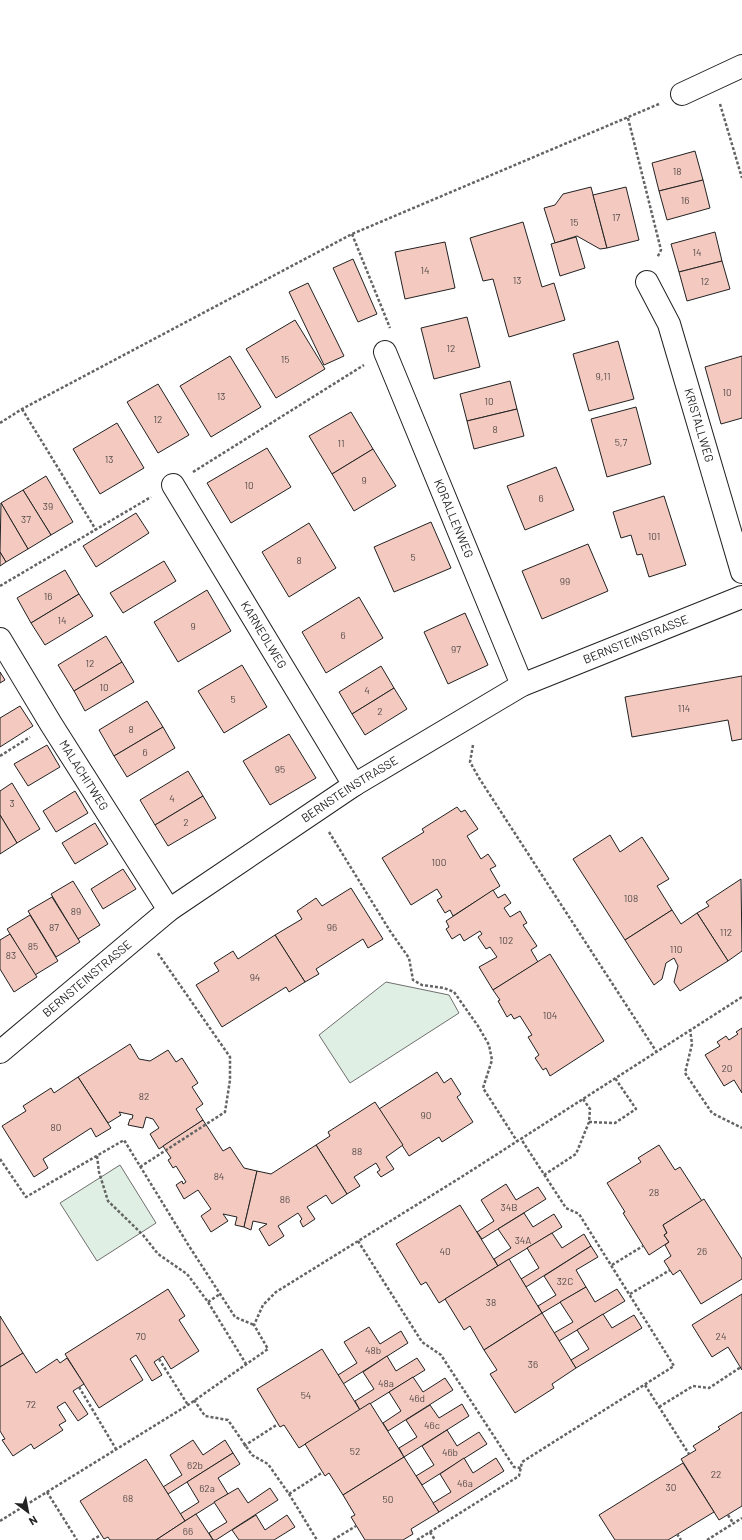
<svg xmlns="http://www.w3.org/2000/svg" width="742" height="1540" font-family="Barlow,sans-serif">
  <rect width="100%" height="100%" fill="#fff"/>
  <g fill="#e0efe3" stroke="#6f6f6f">
    <path d="M386 982 449 995 459 1013 350 1083 319 1035Z"/>
    <path d="M120 1165 156 1223 97 1261 60 1203Z"/>
  </g>
  <g fill="#f3c9c0" stroke="#222">
    <path d="M695 151 703 180 659 191 652 163Z"/>
    <path d="M703 180 710 208 667 220 659 191Z"/>
    <path d="M591 187 607 248 600 249 577 236 555 243 544 208 555 205 563 194Z"/>
    <path d="M626 187 639 240 607 248 593 195Z"/>
    <path d="M523 222 542 287 554 283 565 320 509 337 493 279 483 281 470 238Z"/>
    <path d="M715 232 722 261 679 272 671 244Z"/>
    <path d="M576 237 585 268 560 276 551 244Z"/>
    <path d="M445 242 455 288 405 299 395 252Z"/>
    <path d="M353 259 377 314 358 322 333 268Z"/>
    <path d="M722 261 730 289 687 301 679 272Z"/>
    <path d="M308 283 344 356 324 365 289 292Z"/>
    <path d="M467 317 480 367 434 379 421 328Z"/>
    <path d="M295 320 325 369 276 398 246 349Z"/>
    <path d="M618 341 634 399 589 411 573 354Z"/>
    <path d="M230 356 261 407 211 437 180 386Z"/>
    <path d="M742 356V418L721 424 705 367Z"/>
    <path d="M510 381 517 409 467 421 460 394Z"/>
    <path d="M158 384 189 435 158 453 127 402Z"/>
    <path d="M636 407 651 464 607 477 591 419Z"/>
    <path d="M517 409 524 436 474 449 467 421Z"/>
    <path d="M351 412 373 449 332 474 309 436Z"/>
    <path d="M117 423 144 468 100 494 73 449Z"/>
    <path d="M267 448 291 487 231 523 207 483Z"/>
    <path d="M373 449 396 486 354 511 332 474Z"/>
    <path d="M556 467 574 510 525 530 507 486Z"/>
    <path d="M46 476 73 522 51 535 23 490Z"/>
    <path d="M23 490 51 535 28 549 1 503Z"/>
    <path d="M664 496 686 565 649 577 642 554 637 555 631 535 621 538 613 512Z"/>
    <path d="M1 503 28 549 6 562 0 552Z"/>
    <path d="M136 513 149 533 96 567 83 546Z"/>
    <path d="M431 522 451 568 394 592 374 547Z"/>
    <path d="M309 523 336 568 289 597 262 552Z"/>
    <path d="M588 544 608 591 542 619 522 571Z"/>
    <path d="M0 552 6 562 0 566Z"/>
    <path d="M164 561 176 581 123 613 110 593Z"/>
    <path d="M65 570 79 594 31 623 17 598Z"/>
    <path d="M207 590 231 631 178 662 154 622Z"/>
    <path d="M79 594 93 616 45 645 31 623Z"/>
    <path d="M359 597 383 638 326 673 302 632Z"/>
    <path d="M465 613 488 665 448 684 424 632Z"/>
    <path d="M106 636 122 662 74 691 58 665Z"/>
    <path d="M122 662 134 682 85 711 74 691Z"/>
    <path d="M242 665 267 707 224 733 198 691Z"/>
    <path d="M381 666 394 688 352 714 339 692Z"/>
    <path d="M0 672 5 680 0 683Z"/>
    <path d="M742 676V739L732 741 728 720 632 737 625 697Z"/>
    <path d="M394 688 407 709 365 735 352 714Z"/>
    <path d="M147 701 163 727 114 756 99 730Z"/>
    <path d="M20 706 33 726 0 747V718Z"/>
    <path d="M163 727 175 748 127 777 114 756Z"/>
    <path d="M289 734 316 778 270 805 243 761Z"/>
    <path d="M47 745 60 767 28 786 14 764Z"/>
    <path d="M188 771 203 796 155 825 140 800Z"/>
    <path d="M12 783 40 829 17 843 0 815V791Z"/>
    <path d="M75 791 88 813 56 832 43 811Z"/>
    <path d="M203 796 216 818 168 846 155 825Z"/>
    <path d="M457 807 461 812 465 810 478 829 467 836 481 859 488 854 496 866 490 869 500 886 453 916 450 910 445 913 437 900 442 897 437 889 411 905 382 858 424 832 422 829Z"/>
    <path d="M0 815 17 843 0 854Z"/>
    <path d="M95 823 108 844 75 864 62 843Z"/>
    <path d="M610 835 620 852 642 837 669 879 657 886 672 910 625 940 573 859Z"/>
    <path d="M123 869 136 889 103 909 91 889Z"/>
    <path d="M741 879 742 951 728 961 697 913 709 906 706 902Z"/>
    <path d="M73 881 100 925 78 939 51 894Z"/>
    <path d="M351 888 383 939 368 948 363 939 316 969 319 974 305 982 275 935 302 919 297 911 316 898 322 906Z"/>
    <path d="M493 890 498 898 505 894 511 903 504 908 510 917 520 911 527 923 523 925 537 946 531 950 538 962 493 990 479 967 497 957 490 947 486 949 478 937 482 934 480 931 464 941 460 934 452 939 446 929 449 927 446 921Z"/>
    <path d="M52 897 80 942 56 957 28 911Z"/>
    <path d="M672 910 681 924 697 913 728 961 680 991 674 982 678 966 674 958 666 963 662 979 654 985 625 940Z"/>
    <path d="M30 915 58 961 35 975 7 929Z"/>
    <path d="M10 934 37 977 14 992 0 969V940Z"/>
    <path d="M275 935 305 982 289 992 286 987 222 1027 196 985 219 971 214 963 233 951 238 959Z"/>
    <path d="M550 954 604 1041 550 1076 546 1068 543 1070 535 1058 539 1055 528 1037 532 1035 520 1016 514 1019 511 1014 507 1017 498 1001 500 1000 493 990Z"/>
    <path d="M742 1028V1093L734 1080 724 1086 705 1055 720 1046 717 1042 726 1036 729 1040 738 1034 736 1032Z"/>
    <path d="M130 1044 139 1059 150 1061 168 1050 176 1062 182 1058 198 1083 192 1087 203 1104 196 1109 203 1120 159 1149 150 1134 159 1128 153 1119 146 1117 143 1128 128 1125 130 1119H132L133 1115 119 1112 121 1115 108 1123 78 1077Z"/>
    <path d="M437 1072 444 1083 451 1078 461 1094 457 1097 473 1122 442 1142 439 1137 409 1156 379 1109Z"/>
    <path d="M78 1077 111 1128 96 1137 91 1128 43 1159 48 1168 34 1177 2 1126 26 1111 23 1106 51 1088 54 1093Z"/>
    <path d="M375 1102 403 1145 386 1157 394 1169 381 1177 377 1172 380 1170 376 1163 354 1177 360 1186 347 1194 316 1145 330 1136 328 1132Z"/>
    <path d="M203 1120 223 1151 230 1147 244 1168 257 1171 244 1227 235 1225 237 1217 223 1214 228 1221 211 1232 201 1216 211 1209 198 1190 184 1199 176 1185 182 1181 183 1184 186 1182 176 1166 173 1168 168 1160 171 1158 163 1146Z"/>
    <path d="M316 1145 347 1194 332 1204 326 1195 307 1207 315 1219 303 1227 300 1221 302 1219 298 1213 278 1226 284 1236 269 1246 259 1229 267 1224 253 1221 251 1230 244 1227 257 1171 271 1174Z"/>
    <path d="M659 1145 675 1170 680 1167 702 1201 663 1225 667 1233 664 1235 669 1242 649 1255 623 1213 625 1212 607 1183 641 1162 638 1158Z"/>
    <path d="M506 1184 516 1200 538 1187 546 1199 482 1239 477 1232 494 1221 481 1200Z"/>
    <path d="M704 1199 742 1259V1279L701 1304 680 1270 673 1275 664 1261 671 1256 665 1245 669 1242 664 1235 667 1233 663 1225Z"/>
    <path d="M460 1205 498 1266 439 1303 426 1282 421 1285 396 1244Z"/>
    <path d="M524 1213 533 1227 554 1214 562 1227 498 1266 494 1259 511 1248 498 1229Z"/>
    <path d="M552 1233 562 1248 584 1234 591 1246 526 1287 521 1279 539 1268 527 1248Z"/>
    <path d="M591 1246 598 1257 576 1270 586 1287 542 1313 538 1306 556 1295 544 1276Z"/>
    <path d="M509 1259 542 1313 484 1350 470 1326 464 1330 445 1299Z"/>
    <path d="M586 1287 595 1302 617 1289 625 1301 559 1341 554 1333 573 1322 560 1302Z"/>
    <path d="M168 1289 185 1316 179 1320 199 1351 171 1369 163 1356 154 1362 162 1375 152 1381 136 1355 130 1359 143 1380 99 1408 65 1354Z"/>
    <path d="M742 1294V1370L728 1347 712 1357 692 1325Z"/>
    <path d="M542 1313 576 1368 552 1384 554 1388 515 1413 490 1374 497 1370 484 1350Z"/>
    <path d="M603 1314 612 1328 634 1315 642 1328 576 1368 571 1360 589 1349 577 1330Z"/>
    <path d="M0 1316 23 1353 0 1367Z"/>
    <path d="M369 1327 380 1344 401 1331 408 1343 343 1384 338 1375 357 1363 344 1342Z"/>
    <path d="M322 1349 360 1410 299 1448 284 1425 280 1427 257 1389Z"/>
    <path d="M23 1353 36 1373 57 1359 60 1363 67 1358 84 1384 73 1391 88 1414 78 1421 65 1402 57 1407 66 1421 59 1425 63 1430 34 1449 31 1444 13 1456 2 1440 5 1439 0 1431V1367Z"/>
    <path d="M387 1356 396 1371 417 1358 425 1370 360 1410 355 1401 374 1389 363 1372Z"/>
    <path d="M413 1377 423 1392 445 1378 453 1390 388 1431 383 1423 401 1411 389 1392Z"/>
    <path d="M370 1403 404 1457 343 1495 329 1473 325 1476 305 1444Z"/>
    <path d="M462 1404 469 1416 404 1457 399 1448 417 1437 406 1420 430 1405 439 1418Z"/>
    <path d="M742 1412V1506L719 1520 681 1459 696 1450 693 1446 720 1429 718 1427Z"/>
    <path d="M447 1430 457 1446 479 1432 487 1444 422 1485 416 1476 434 1465 422 1446Z"/>
    <path d="M193 1440 203 1455 225 1440 233 1453 168 1494 163 1487 182 1475 170 1455Z"/>
    <path d="M233 1453 240 1464 218 1478 228 1494 185 1521 180 1514 199 1502 187 1482Z"/>
    <path d="M404 1457 439 1512 411 1529 413 1534 403 1540H365L351 1517 355 1515 343 1495Z"/>
    <path d="M464 1458 473 1473 496 1458 504 1471 439 1512 433 1503 451 1492 440 1474Z"/>
    <path d="M146 1459 185 1521 156 1540H110L108 1537 104 1539 80 1501Z"/>
    <path d="M683 1463 714 1512 668 1540H615L599 1515Z"/>
    <path d="M238 1488 248 1503 270 1488 278 1500 216 1540H213L209 1533 227 1522 214 1502Z"/>
    <path d="M196 1514 213 1540H156L185 1521Z"/>
    <path d="M256 1515 265 1530 287 1515 295 1527 274 1540H239L232 1530Z"/>
  </g>
  <g fill="none" stroke-linecap="round" stroke-linejoin="round">
    <defs>
      <g id="minor">
        <path d="M682 94 742 66"/>
        <path id="s1" d="M647 282 669 324 742 572"/>
        <path id="s2" d="M385 352 522 685"/>
        <path id="s3" d="M173 485 354 785"/>
        <path id="s4" d="M0 639 51 724 169 910"/>
        <path id="s5" d="M0 1052 169 910 354 785 522 685 742 597"/>
      </g>
    </defs>
    <use href="#minor" stroke="#222" stroke-width="24"/>
    <g stroke="#646464" stroke-width="2.5" stroke-dasharray="3 2" stroke-linecap="butt">
      <path d="M720 104 742 178"/>
      <path d="M628 118 661 250 657 258"/>
      <path d="M352 234 390 328"/>
      <path d="M22 409 96 530"/>
      <path d="M0 423 22 409 352 234 659 104"/>
      <path d="M193 472 364 365"/>
      <path d="M0 586 151 497"/>
      <path d="M473 745 470 762 479 778 656 1051"/>
      <path d="M0 756 30 737"/>
      <path d="M329 832 390 931 409 958 413 980 422 985 444 988 454 992 478 1026 489 1045 492 1060 483 1088 517 1141"/>
      <path d="M690 1029 692 1044 685 1073 712 1113 742 1128"/>
      <path d="M589 1122 615 1123 636 1109 615 1078"/>
      <path d="M97 1156 99 1172 108 1201 143 1235 158 1254 187 1274 208 1302 246 1364"/>
      <path d="M0 1159 26 1197 124 1140 189 1246 235 1317 254 1325"/>
      <path d="M140 1167 225 1112 230 1080V1057L157 952"/>
      <path d="M544 1175 576 1154 589 1122 590 1109 583 1099"/>
      <path d="M358 1241 422 1342 441 1355 514 1467 521 1468"/>
      <path d="M612 1265 643 1246"/>
      <path d="M630 1294 670 1270"/>
      <path d="M208 1302 220 1294"/>
      <path d="M159 1359 188 1405"/>
      <path d="M645 1385 689 1454"/>
      <path d="M79 1387 116 1449"/>
      <path d="M194 1400 205 1416 228 1420 252 1455 268 1464 289 1494 317 1540"/>
      <path d="M659 1407 693 1386 709 1388 741 1367"/>
      <path d="M244 1446 278 1424"/>
      <path d="M47 1492 77 1540"/>
      <path d="M289 1494 323 1472"/>
      <path d="M728 1515 733 1523"/>
      <path d="M0 1521 188 1405 268 1349 254 1325 263 1305 276 1292 463 1176 742 997"/>
      <path d="M430 1532 435 1540"/>
      <path d="M677 1534 681 1540"/>
      <path d="M92 1540 101 1535"/>
      <path d="M333 1540 356 1526"/>
      <path d="M417 1540 519 1476 522 1462 674 1366 579 1214 566 1208 521 1139"/>
      <path d="M707 1540 742 1518"/>
    </g>
    <use href="#minor" stroke="#fff" stroke-width="22"/>
  </g>
  <g text-anchor="middle" stroke-width="3" stroke-linejoin="round" paint-order="stroke">
    <g font-size="10" fill="#564c4a">
      <text x="677" y="175">18</text>
      <text x="685" y="204">16</text>
      <text x="616" y="221">17</text>
      <text x="574" y="226">15</text>
      <text x="697" y="256">14</text>
      <text x="425" y="274">14</text>
      <text x="517" y="284">13</text>
      <text x="705" y="285">12</text>
      <text x="451" y="352">12</text>
      <text x="285" y="363">15</text>
      <text x="603" y="380">9,11</text>
      <text x="727" y="396">10</text>
      <text x="221" y="400">13</text>
      <text x="489" y="405">10</text>
      <text x="158" y="423">12</text>
      <text x="495" y="433">8</text>
      <text x="621" y="446">5,7</text>
      <text x="341" y="447">11</text>
      <text x="109" y="463">13</text>
      <text x="364" y="484">9</text>
      <text x="249" y="489">10</text>
      <text x="541" y="502">6</text>
      <text x="48" y="510">39</text>
      <text x="26" y="523">37</text>
      <text x="654" y="540">101</text>
      <text x="413" y="561">5</text>
      <text x="299" y="564">8</text>
      <text x="565" y="585">99</text>
      <text x="48" y="600">16</text>
      <text x="62" y="624">14</text>
      <text x="193" y="630">9</text>
      <text x="343" y="639">6</text>
      <text x="456" y="653">97</text>
      <text x="90" y="667">12</text>
      <text x="104" y="691">10</text>
      <text x="367" y="694">4</text>
      <text x="233" y="703">5</text>
      <text x="684" y="712">114</text>
      <text x="380" y="715">2</text>
      <text x="131" y="733">8</text>
      <text x="145" y="756">6</text>
      <text x="280" y="773">95</text>
      <text x="172" y="802">4</text>
      <text x="12" y="807">3</text>
      <text x="186" y="826">2</text>
      <text x="439" y="866">100</text>
      <text x="631" y="902">108</text>
      <text x="76" y="915">89</text>
      <text x="54" y="931">87</text>
      <text x="332" y="931">96</text>
      <text x="726" y="936">112</text>
      <text x="506" y="944">102</text>
      <text x="33" y="950">85</text>
      <text x="676" y="953">110</text>
      <text x="11" y="959">83</text>
      <text x="255" y="981">94</text>
      <text x="550" y="1019">104</text>
      <text x="727" y="1072">20</text>
      <text x="144" y="1100">82</text>
      <text x="426" y="1119">90</text>
      <text x="56" y="1131">80</text>
      <text x="357" y="1155">88</text>
      <text x="219" y="1180">84</text>
      <text x="654" y="1196">28</text>
      <text x="285" y="1203">86</text>
      <text x="509" y="1211">34B</text>
      <text x="523" y="1244">34A</text>
      <text x="445" y="1255">40</text>
      <text x="702" y="1255">26</text>
      <text x="565" y="1285">32C</text>
      <text x="491" y="1306">38</text>
      <text x="141" y="1340">70</text>
      <text x="721" y="1340">24</text>
      <text x="373" y="1354">48b</text>
      <text x="533" y="1368">36</text>
      <text x="386" y="1387">48a</text>
      <text x="306" y="1399">54</text>
      <text x="417" y="1402">46d</text>
      <text x="31" y="1408">72</text>
      <text x="432" y="1429">46c</text>
      <text x="355" y="1455">52</text>
      <text x="450" y="1456">46b</text>
      <text x="195" y="1469">62b</text>
      <text x="716" y="1478">22</text>
      <text x="465" y="1487">46a</text>
      <text x="671" y="1491">30</text>
      <text x="207" y="1492">62a</text>
      <text x="128" y="1502">68</text>
      <text x="388" y="1503">50</text>
      <text x="188" y="1535">66</text>
    </g>
    <g font-size="12" fill="#222" stroke="#fff">
      <text dy="4" stroke="none"><textPath href="#s1" startOffset="153">KRISTALLWEG</textPath></text>
      <text dy="4" stroke="none"><textPath href="#s2" startOffset="180">KORALLENWEG</textPath></text>
      <text dy="4" stroke="none"><textPath href="#s3" startOffset="175">KARNEOLWEG</textPath></text>
      <text dy="4" stroke="none"><textPath href="#s5" startOffset="762">BERNSTEINSTRASSE</textPath></text>
      <text dy="4" stroke="none"><textPath href="#s4" startOffset="160">MALACHITWEG</textPath></text>
      <text dy="4" stroke="none"><textPath href="#s5" startOffset="438">BERNSTEINSTRASSE</textPath></text>
      <text dy="4" stroke="none"><textPath href="#s5" startOffset="114">BERNSTEINSTRASSE</textPath></text>
    </g>
  </g>
  <g transform="translate(28 1512) rotate(148)" stroke="#ffffff" stroke-width="3" paint-order="stroke">
  <path d="M0-3L7 15L0 10L-7 15Z" fill="#222222"/>
  <text y="-6" font-size="11" font-weight="bold" text-anchor="middle" fill="#222222">N</text>
  </g>
</svg>
